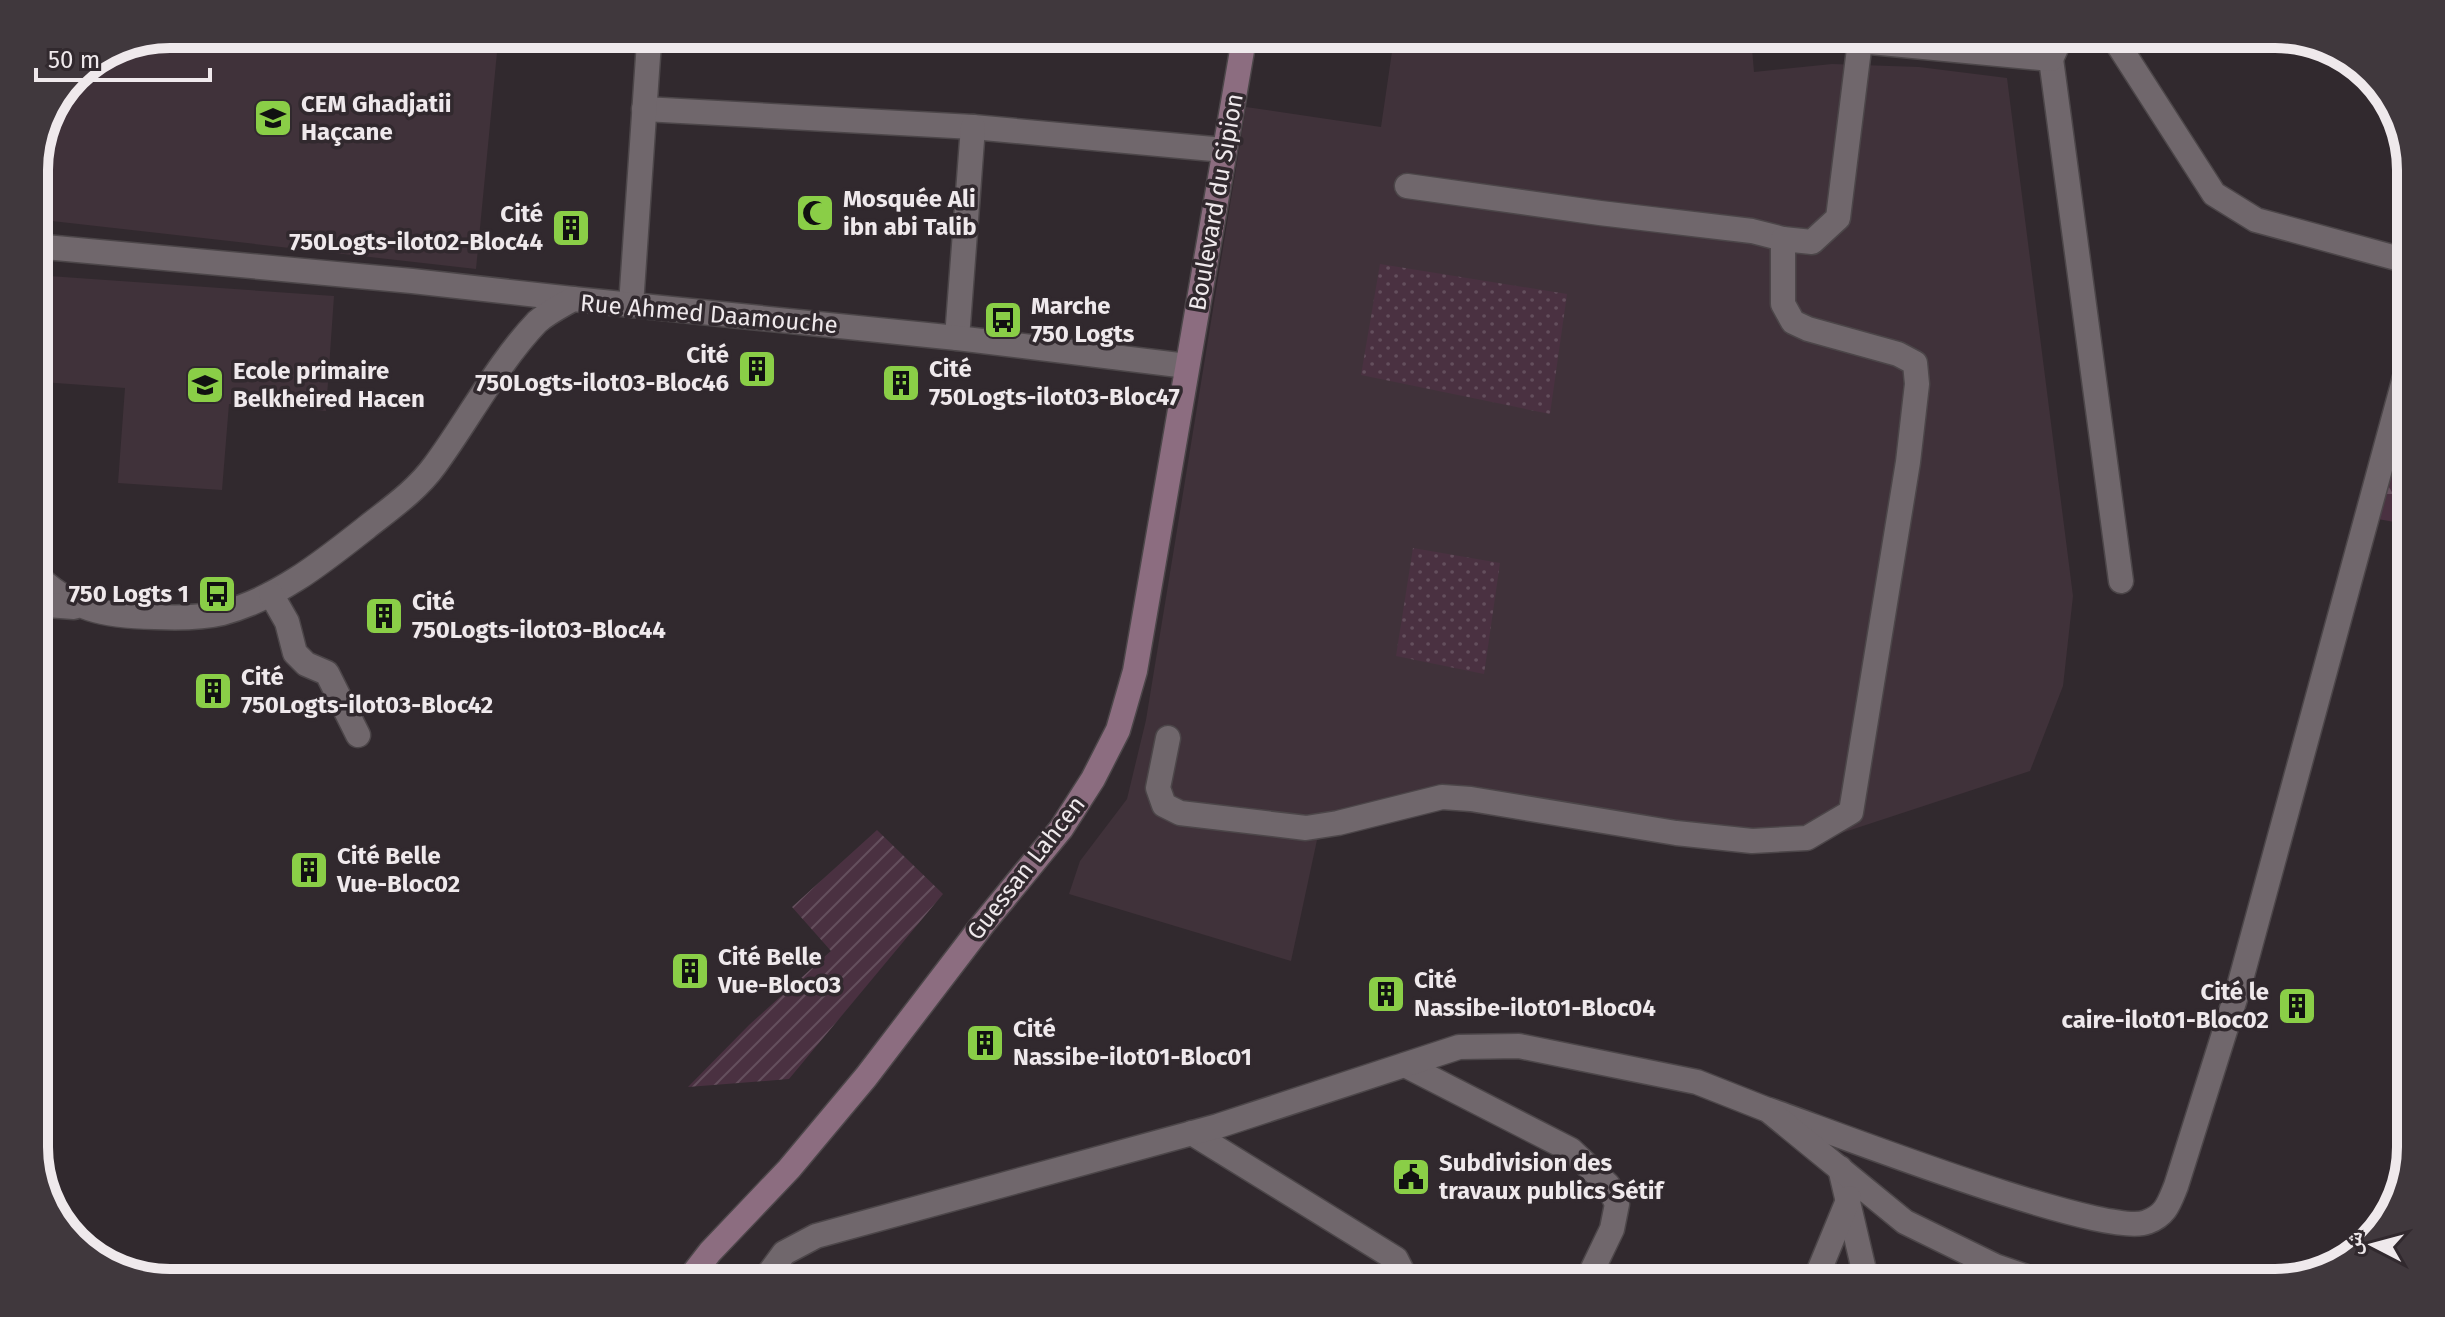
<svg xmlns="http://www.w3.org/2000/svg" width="2445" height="1317" font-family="'Fira Sans','Noto Naskh Arabic',sans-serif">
  <defs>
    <pattern id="grass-dots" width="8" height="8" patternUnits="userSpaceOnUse" patternTransform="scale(2)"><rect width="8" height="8" fill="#4a3141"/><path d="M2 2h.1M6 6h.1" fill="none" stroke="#644f5d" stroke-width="1.8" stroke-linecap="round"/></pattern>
    <pattern id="forest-firs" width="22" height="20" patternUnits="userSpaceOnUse" patternTransform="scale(2)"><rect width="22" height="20" fill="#4a3141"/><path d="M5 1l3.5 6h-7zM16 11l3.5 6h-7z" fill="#644f5d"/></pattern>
    <pattern id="garden-furrows" width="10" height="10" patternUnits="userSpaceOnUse" patternTransform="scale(2)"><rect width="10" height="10" fill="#4a3141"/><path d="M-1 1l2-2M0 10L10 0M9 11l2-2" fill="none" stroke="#644f5d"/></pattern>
  </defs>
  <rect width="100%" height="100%" fill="#31292e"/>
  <g fill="#40323a">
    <path d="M1751 36 1754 72 1832 64 1919 67 2007 78 2073 596 2063 686 2030 771 1802 846 1740 850 1428 807 1317 840 1291 961 1069 894 1080 861 1127 799 1146 720 1246 107 1381 127 1394 38Z"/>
    <path d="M498 42 476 269 34 219V162L74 74 118 44Z"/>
    <path d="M49 276 334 296 326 411 229 404 222 490 118 483 125 388 42 382Z"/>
  </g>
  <g fill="url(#grass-dots)">
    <path d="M1380 264 1567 294 1550 414 1361 375Z"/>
    <path d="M1413 548 1500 563 1484 674 1396 656Z"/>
  </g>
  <path fill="url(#forest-firs)" d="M2411 401V525L2378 519Z"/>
  <path fill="url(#garden-furrows)" d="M877 830 943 894 789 1079 688 1087 749 1025 831 951 792 907Z"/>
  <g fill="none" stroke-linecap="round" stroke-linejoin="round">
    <defs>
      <g id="minor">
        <path d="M2112 35 2214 194 2256 220 2411 262"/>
        <path d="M2051 59 2121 581"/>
        <path d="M644 109 973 127 1224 150"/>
        <path d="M1407 186 1600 213 1752 231 1783 239"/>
        <path d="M34 246 412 281 573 299"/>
        <path d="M631 305 649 42"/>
        <path d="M957 338 973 127"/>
        <path d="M34 573C71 610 105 616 155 617 177 618 201 618 222 613 277 599 324 561 367 527 391 508 417 490 435 465 469 419 497 364 537 322 547 313 561 306 573 299L957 338 1187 366"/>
        <path d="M271 594 287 622 295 653 306 664 327 673 358 735"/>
        <path d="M34 604 74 607"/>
        <path d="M1168 738 1158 788 1164 805 1180 813 1306 828 1338 823 1442 797 1471 799 1676 833 1752 841 1807 838 1851 812 1908 462 1917 384 1915 363 1898 354 1808 329 1793 322 1783 304V239L1812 242 1838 218 1860 41 2051 59 2062 35"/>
        <path d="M1405 1065 1571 1150 1608 1185 1617 1204 1612 1229 1586 1283"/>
        <path d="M1769 1110C1827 1130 2105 1239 2147 1222 2166 1215 2169 1203 2176 1186L2240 983 2411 355"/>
        <path d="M1192 1133 1396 1259 1408 1283"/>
      </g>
      <g id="tertiary">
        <path d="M1840 1168 1867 1283"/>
        <path d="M762 1283 784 1253 816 1236 1218 1126 1459 1047 1519 1046 1697 1082 1768 1110 1905 1222 1995 1266 2044 1283"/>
        <path d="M1814 1283 1849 1198"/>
      </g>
      <path id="secondary" d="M686 1283 710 1252 789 1169 866 1077 983 924 1061 829 1093 779 1118 730 1135 671 1244 39"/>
    </defs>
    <use href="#minor" stroke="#4c4649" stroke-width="27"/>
    <use href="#tertiary" stroke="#4c4649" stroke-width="27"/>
    <use href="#secondary" stroke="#4c4649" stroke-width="27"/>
    <use href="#minor" stroke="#70676c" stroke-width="24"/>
    <use href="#tertiary" stroke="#70676c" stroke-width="24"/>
    <use href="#secondary" stroke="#8c6d80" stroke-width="24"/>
  </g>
  <defs>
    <symbol id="university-square" viewBox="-11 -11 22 22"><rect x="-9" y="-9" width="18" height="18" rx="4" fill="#8ace47" stroke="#31292e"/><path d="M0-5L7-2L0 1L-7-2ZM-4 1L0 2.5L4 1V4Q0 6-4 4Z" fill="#111"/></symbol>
    <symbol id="mosque-square" viewBox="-11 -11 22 22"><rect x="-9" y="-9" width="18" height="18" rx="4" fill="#8ace47" stroke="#31292e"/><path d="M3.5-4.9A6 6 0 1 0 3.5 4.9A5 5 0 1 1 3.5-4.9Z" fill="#111"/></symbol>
    <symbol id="building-square" viewBox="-11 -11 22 22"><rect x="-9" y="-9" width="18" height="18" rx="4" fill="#8ace47" stroke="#31292e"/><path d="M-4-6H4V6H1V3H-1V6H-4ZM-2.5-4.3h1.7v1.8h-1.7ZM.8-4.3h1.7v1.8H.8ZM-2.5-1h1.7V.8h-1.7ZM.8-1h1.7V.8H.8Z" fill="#111"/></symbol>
    <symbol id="bus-square" viewBox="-11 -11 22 22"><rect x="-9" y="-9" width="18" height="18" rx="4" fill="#8ace47" stroke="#31292e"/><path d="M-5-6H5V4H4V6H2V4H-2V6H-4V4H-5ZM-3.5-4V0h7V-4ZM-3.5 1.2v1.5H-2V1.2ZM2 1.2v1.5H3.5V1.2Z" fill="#111"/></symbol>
    <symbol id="school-square" viewBox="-11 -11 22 22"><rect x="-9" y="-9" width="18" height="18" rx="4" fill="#8ace47" stroke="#31292e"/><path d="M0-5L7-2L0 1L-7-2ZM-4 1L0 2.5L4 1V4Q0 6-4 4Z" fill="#111"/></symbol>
    <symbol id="civic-square" viewBox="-11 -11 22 22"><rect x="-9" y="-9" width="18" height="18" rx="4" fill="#8ace47" stroke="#31292e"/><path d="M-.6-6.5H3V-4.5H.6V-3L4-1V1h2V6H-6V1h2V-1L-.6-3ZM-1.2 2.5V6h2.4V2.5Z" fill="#111"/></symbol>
  </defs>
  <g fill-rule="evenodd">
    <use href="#university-square" x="251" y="96" width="44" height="44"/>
    <use href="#mosque-square" x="793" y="191" width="44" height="44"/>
    <use href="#building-square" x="549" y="206" width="44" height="44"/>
    <use href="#bus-square" x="981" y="298" width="44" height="44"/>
    <use href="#building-square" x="735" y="347" width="44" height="44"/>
    <use href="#building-square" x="879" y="361" width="44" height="44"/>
    <use href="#school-square" x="183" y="363" width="44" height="44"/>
    <use href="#bus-square" x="195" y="572" width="44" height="44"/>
    <use href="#building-square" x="362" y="594" width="44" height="44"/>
    <use href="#building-square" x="191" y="669" width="44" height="44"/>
    <use href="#building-square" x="287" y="848" width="44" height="44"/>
    <use href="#building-square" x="668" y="949" width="44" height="44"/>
    <use href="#building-square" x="1364" y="972" width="44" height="44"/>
    <use href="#building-square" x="2275" y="984" width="44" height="44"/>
    <use href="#building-square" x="963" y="1021" width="44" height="44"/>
    <use href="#civic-square" x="1389" y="1155" width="44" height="44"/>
  </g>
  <g text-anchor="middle" stroke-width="7" stroke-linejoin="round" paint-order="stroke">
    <g font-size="24" font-weight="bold" fill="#efe9ec" stroke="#31292e" text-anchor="start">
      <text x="301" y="112">CEM Ghadjatii<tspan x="301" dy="28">Haçcane</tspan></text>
      <text x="843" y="207">Mosquée Ali<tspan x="843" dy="28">ibn abi Talib</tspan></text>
      <text x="543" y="222" text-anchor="end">Cité<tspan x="543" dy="28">750Logts-ilot02-Bloc44</tspan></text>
      <text x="1031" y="314">Marche<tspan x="1031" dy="28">750 Logts</tspan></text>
      <text x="729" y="363" text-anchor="end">Cité<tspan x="729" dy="28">750Logts-ilot03-Bloc46</tspan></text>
      <text x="929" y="377">Cité<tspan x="929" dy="28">750Logts-ilot03-Bloc47</tspan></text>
      <text x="233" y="379">Ecole primaire<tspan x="233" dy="28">Belkheired Hacen</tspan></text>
      <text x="189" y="602" text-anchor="end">750 Logts 1</text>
      <text x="412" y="610">Cité<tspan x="412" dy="28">750Logts-ilot03-Bloc44</tspan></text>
      <text x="241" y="685">Cité<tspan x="241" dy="28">750Logts-ilot03-Bloc42</tspan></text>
      <text x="337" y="864">Cité Belle<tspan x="337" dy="28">Vue-Bloc02</tspan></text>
      <text x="718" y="965">Cité Belle<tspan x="718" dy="28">Vue-Bloc03</tspan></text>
      <text x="1414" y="988">Cité<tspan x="1414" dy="28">Nassibe-ilot01-Bloc04</tspan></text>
      <text x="2269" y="1000" text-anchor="end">Cité le<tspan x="2269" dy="28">caire-ilot01-Bloc02</tspan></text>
      <text x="1013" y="1037">Cité<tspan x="1013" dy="28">Nassibe-ilot01-Bloc01</tspan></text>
      <text x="1439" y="1171">Subdivision des<tspan x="1439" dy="28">travaux publics Sétif</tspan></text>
    </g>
    <g font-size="24" fill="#efe9ec" stroke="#31292e">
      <text transform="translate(1216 202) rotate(-80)" y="8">Boulevard du Sipion</text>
      <text transform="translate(709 314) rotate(5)" y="8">Rue Ahmed Daamouche</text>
      <text transform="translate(1026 868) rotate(-52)" y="8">Guessan Lahcen</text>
    </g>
  </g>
  <path d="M0 0H2445V1317H0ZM170 48H2275A122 122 0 0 1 2397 170V1147A122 122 0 0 1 2275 1269H170A122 122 0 0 1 48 1147V170A122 122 0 0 1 170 48Z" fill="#40383d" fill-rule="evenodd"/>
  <path fill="none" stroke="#efe9ec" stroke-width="10" d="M170 48H2275A122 122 0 0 1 2397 170V1147A122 122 0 0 1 2275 1269H170A122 122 0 0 1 48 1147V170A122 122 0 0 1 170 48Z"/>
  <g transform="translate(2373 1245) rotate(276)" stroke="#31292e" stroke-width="6" paint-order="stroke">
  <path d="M0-6L14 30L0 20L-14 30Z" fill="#efe9ec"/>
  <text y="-12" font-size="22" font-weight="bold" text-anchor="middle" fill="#efe9ec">ش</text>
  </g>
  <path d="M36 68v12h174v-12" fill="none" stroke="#efe9ec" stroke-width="4"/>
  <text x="48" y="68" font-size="24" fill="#efe9ec" stroke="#31292e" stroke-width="6" paint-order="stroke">50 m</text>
</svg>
